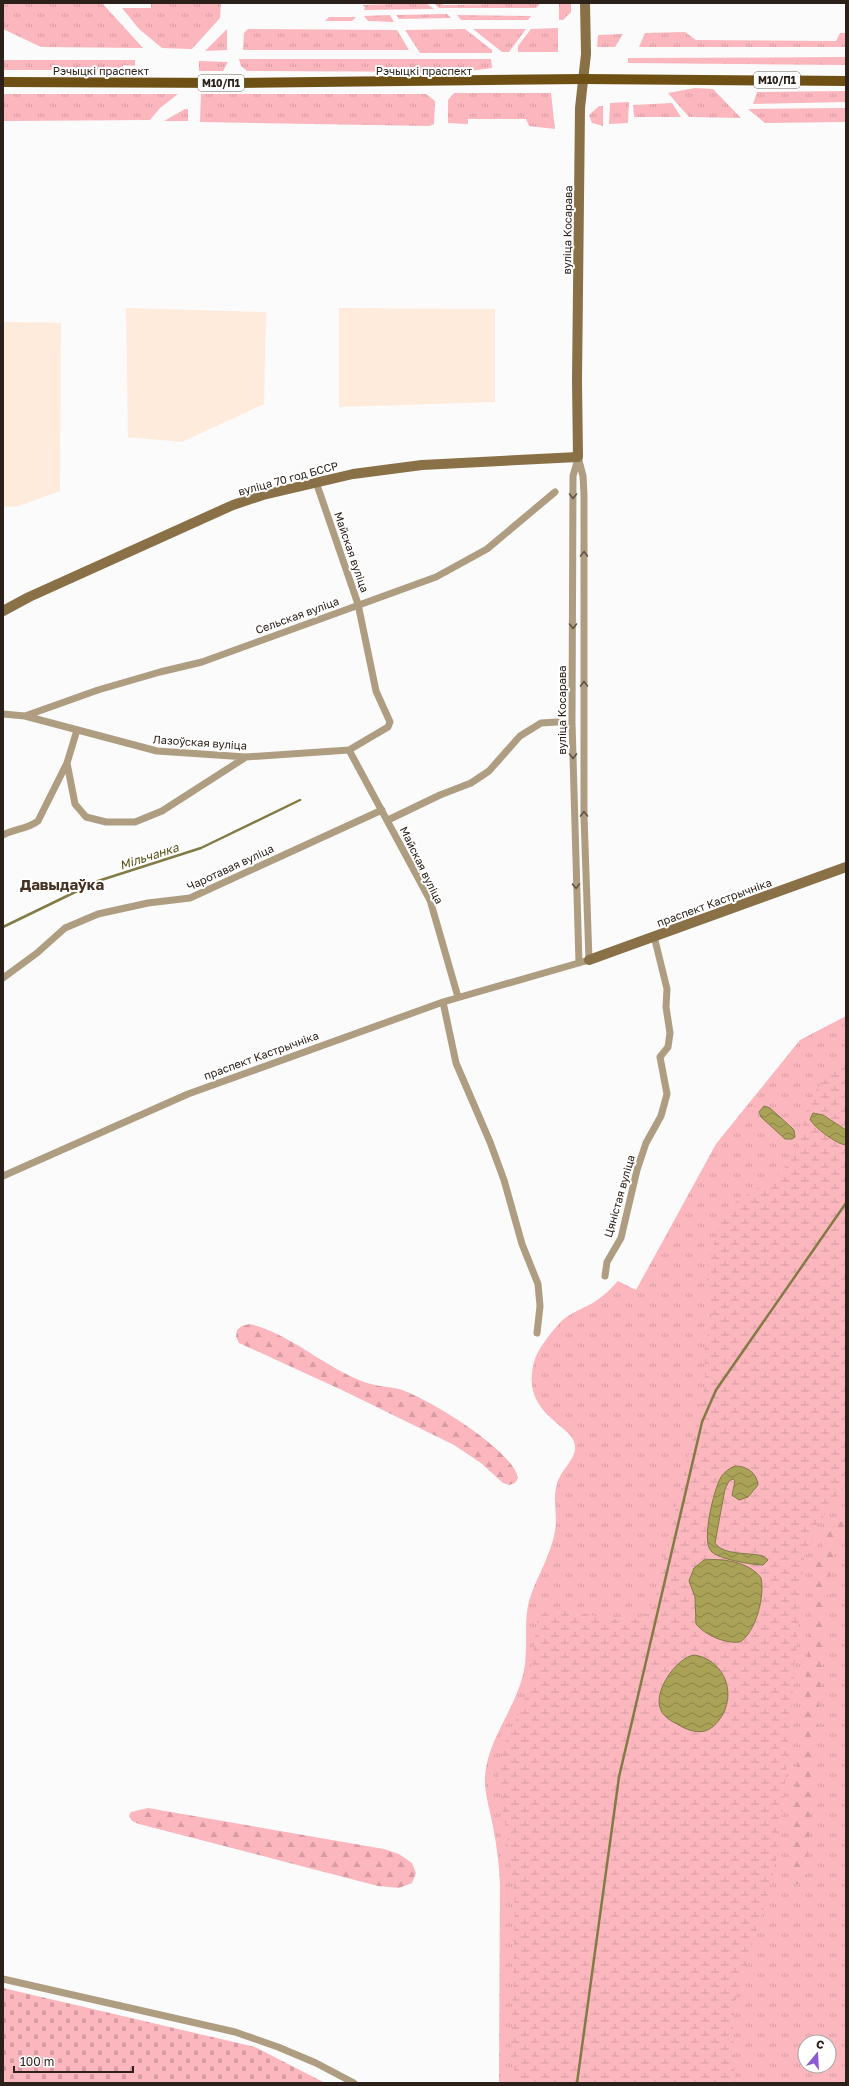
<svg xmlns="http://www.w3.org/2000/svg" width="849" height="2086" viewBox="0 0 849 2086" font-family="'Golos Text',sans-serif">
<defs>
<pattern id="grass-tufts" width="24" height="20" patternUnits="userSpaceOnUse"><rect width="24" height="20" fill="#fbb6be"/><path d="M3 7l-1-3M5 7V3M7 7l1-3M15 17l-1-3M17 17v-4M19 17l1-3" fill="none" stroke="#d79ca3"/></pattern>
<pattern id="forest-firs" width="22" height="20" patternUnits="userSpaceOnUse"><rect width="22" height="20" fill="#fbb6be"/><path d="M5 1l3.5 6h-7zM16 11l3.5 6h-7z" fill="#d79ca3"/></pattern>
<pattern id="wetland-marsh" width="20" height="14" patternUnits="userSpaceOnUse"><rect width="20" height="14" fill="#fbb6be"/><path d="M1 5h8M5 5V1M11 12h8M15 12V8" fill="none" stroke="#d79ca3"/></pattern>
<pattern id="cemetery-stones" width="16" height="16" patternUnits="userSpaceOnUse"><rect width="16" height="16" fill="#fbb6be"/><path d="M2 7V4a2 2 0 0 1 4 0v3zM10 15v-3a2 2 0 0 1 4 0v3z" fill="#d79ca3"/></pattern>
<pattern id="water-waves" width="16" height="10" patternUnits="userSpaceOnUse"><rect width="16" height="10" fill="#a9a257"/><path d="M0 5q4-4 8 0t8 0" fill="none" stroke="#8a8447"/></pattern>
</defs>
<rect width="100%" height="100%" fill="#fbfbfb"/>
<!-- built -->
<path fill="#ffebdc" d="M126,308l140,4 -2,92 -82,38 -54,-5z
M339,308l156,1v93l-156,5z
M3,322l58,1 -1,168 -44,16 -13,-1z"/>
<!-- grass -->
<path fill="url(#grass-tufts)" fill-rule="evenodd" d="M3,3h99l41,45 -102,-1 -38,-18z
M151,3h70l-1,15 -28,31 -30,-1 -23,-19 -17,-21h29z
M426,3l8,6 -70,1 1,-3 -3,-2z
M434,3h7l3,2 97,-2 -5,5h-97z
M559,3h12v9l-8,8h-4z
M447,14l4,4 -52,1 -3,-4z
M390,15l4,7 -26,-1 -4,-5z
M457,15l74,1 -3,4h-67z
M329,17h27l-4,4h-27z
M558,28v24h-40v-6l13,-17z
M227,29v21l-22,1z
M248,29l149,1 12,20h-166l1,-17z
M465,29l27,21v3h-72l-15,-23z
M473,29h53l-17,23h-7z
M685,32l11,8 140,1 4,-8h6v14h-207l6,-14z
M623,34l-8,13h-18l1,-12z
M846,57v8l-218,-2v-5z
M239,59h252l1,9 -31,4 -214,-1 -6,-5z
M3,60h132v6l-11,-1 -5,5h-116z
M199,61l29,1 -5,9h-24z
M695,88l18,1 28,29 -52,-1 -21,-24z
M846,91v11l-93,2 4,-12z
M454,93h97l4,36 -26,-3 -3,-7h-58v5l-20,-1v-23z
M3,94h175l-18,14 -10,12 -147,1z
M201,94h225l9,7 -1,23 -5,2 -229,-4z
M629,102l-1,21 -19,1 1,-21z
M672,103l9,14h-47l-1,-12z
M599,106h4v20l-11,-3 -3,-8z
M846,108v14l-81,1 -17,-14z
M185,109h3v12h-24z
M846,1016v1067h-347l1,-199c-1,-19 -3,-38 -7,-57 -3,-17 -9,-34 -8,-51 3,-37 29,-65 38,-101 6,-24 0,-50 6,-74 7,-24 22,-45 26,-70 3,-16 -3,-32 2,-47 3,-13 18,-24 18,-36 2,-24 -58,-31 -40,-89 4,-12 20,-32 30,-41 11,-8 25,-12 35,-20 7,-5 12,-11 18,-17l18,9 80,-146 84,-104zM805,2042h24v24h-24z"/>
<!-- forest -->
<path fill="url(#forest-firs)" d="M250,1324c35,9 63,33 94,49 10,5 21,10 31,12 9,2 19,2 27,5 27,9 112,61 116,88l-3,5 -6,2 -6,-2 -22,-20 -27,-18 -110,-54 -105,-48 -3,-6 1,-7 5,-4z
M846,1505v27l-11,19 -6,27 -23,298 -5,8h-5l-7,-10 -1,-9 28,-300 8,-25z
M148,1808l236,41 15,5 13,9 4,10 -4,10 -13,5 -21,-2 -239,-62 -7,-3 -3,-5 2,-4z"/>
<!-- wetland -->
<path fill="url(#wetland-marsh)" d="M846,1061v423c-17,23 -34,46 -42,74l-24,283 -11,50 -33,106 -3,20 2,66h-208l-11,-8 -5,-15 4,-155 -5,-49 -11,-71v-25l8,-24 14,-26 9,-26 7,-62 9,-11 14,-3 48,11 25,1 10,-4 7,-8 5,-11 50,-211v-39l6,-30v-15l-5,-27 3,-16 11,-35 7,-12 9,-10 39,-25 10,-10 12,-21 12,-43 5,-10 9,-11 13,-14z"/>
<!-- cemetery -->
<path fill="url(#cemetery-stones)" d="M3,1988l252,59 70,36h-322z"/>
<!-- water -->
<path fill="url(#water-waves)" stroke="#837b45" d="M764,1106l6,2 21,19 3,3 1,7 -3,2h-7l-24,-22 -2,-5z
M813,1113l10,2 23,15v15c-8,0 -33,-18 -36,-26z
M735,1466c12,0 22,7 23,19l-10,12 -9,3 -7,-5 3,-14 -2,-2 -4,2 -4,8 -10,54c9,13 34,9 48,13l5,4 -5,5c-10,0 -46,-6 -52,-14 -10,-10 3,-62 10,-74 4,-5 8,-9 14,-11z
M704,1560c18,-2 46,2 57,18 4,18 -5,54 -21,64 -15,2 -35,-7 -44,-18l-1,-27 -6,-16 5,-13z
M694,1655c28,4 42,34 29,59 -12,21 -26,22 -46,10 -6,-3 -13,-7 -16,-14 -9,-17 15,-52 33,-55z"/>
<g fill="none" stroke-linecap="round" stroke-linejoin="round">
<!-- stream -->
<path stroke="#837b45" stroke-width="2.5" d="M3,927l95,-46 103,-33 99,-48
M577,2083l42,-306 83,-355 14,-32 130,-187"/>
<!-- street -->
<path stroke="#ae9d81" stroke-width="7" d="M578,459l-5,17 -1,246 7,241
M3,714l22,2 132,35 89,6 103,-7 39,-23 2,-5 -14,-31 -18,-87 -42,-122
M25,716l73,-26 62,-18 42,-10 234,-85 51,-28 68,-57
M77,730l-10,33 8,41 11,13 20,5h29l27,-11 84,-54
M349,750l81,150 28,97
M388,820l52,-25 31,-12 18,-12 31,-35 21,-13 16,-1
M3,835c11,-6 25,-6 35,-14l29,-58
M3,978l34,-25 28,-25 33,-14 50,-11 42,-5 192,-88
M443,1002l13,61 34,79 14,38 18,64 16,40 2,22 -3,27
M3,1176l185,-82 255,-92 146,-42 -5,-144v-321l-1,-19 -5,-19
M605,1276l2,-14 14,-24 16,-68 9,-27 15,-27 6,-22 -7,-37 8,-10 2,-14 -4,-26 1,-18 -13,-53
M3,1979l232,53 43,15 38,16 38,20"/>
<!-- secondary -->
<path stroke="#897046" stroke-width="10" d="M3,611l26,-14 204,-92 30,-10 90,-21 69,-9 156,-8 -1,-76 3,-273 6,-54 -1,-51
M589,960l257,-93"/>
<!-- primary -->
<path stroke="#6e5015" stroke-width="10" d="M3,82l233,1 347,-4 263,2"/>
</g>
<!-- one-way arrows -->
<defs><path id="oneway-chevron" d="M-2-3.5L2.5 0L-2 3.5" fill="none" stroke-width="1.6" stroke-linecap="round" stroke-linejoin="round"/></defs>
<g stroke="#5f5343">
<use href="#oneway-chevron" transform="translate(573 496) rotate(90)"/>
<use href="#oneway-chevron" transform="translate(584 554) rotate(-90)"/>
<use href="#oneway-chevron" transform="translate(573 626) rotate(90)"/>
<use href="#oneway-chevron" transform="translate(584 684) rotate(-90)"/>
<use href="#oneway-chevron" transform="translate(573 756) rotate(89)"/>
<use href="#oneway-chevron" transform="translate(584 814) rotate(-91)"/>
<use href="#oneway-chevron" transform="translate(576 886) rotate(88)"/>
</g>
<g text-anchor="middle" dominant-baseline="central" stroke-width="4" stroke-linejoin="round" paint-order="stroke">
<!-- shield labels -->
<g fill="#fff" stroke="#6b645f" stroke-width="1">
<rect x="754" y="72" width="46" height="16" rx="3"/>
<rect x="198" y="75" width="46" height="16" rx="3"/>
</g>
<g font-size="10" font-weight="bold" fill="#2b211a">
<text x="777" y="80">М10/П1</text>
<text x="221" y="83">М10/П1</text>
</g>
<!-- street labels -->
<g font-size="11" fill="#2b211a" stroke="#fff">
<text x="101" y="70">Рэчыцкі праспект</text>
<text x="424" y="70">Рэчыцкі праспект</text>
<text transform="translate(567 230) rotate(-89)">вуліца Косарава</text>
<text transform="translate(288 478) rotate(-15)">вуліца 70 год БССР</text>
<text transform="translate(352 552) rotate(71)">Майская вуліца</text>
<text transform="translate(297 615) rotate(-20)">Сельская вуліца</text>
<text transform="translate(561 710) rotate(-90)">вуліца Косарава</text>
<text transform="translate(200 742) rotate(4)">Лазоўская вуліца</text>
<text transform="translate(422 865) rotate(64)">Майская вуліца</text>
<text transform="translate(230 867) rotate(-25)">Чаротавая вуліца</text>
<text transform="translate(714 902) rotate(-20)">праспект Кастрычніка</text>
<text transform="translate(261 1055) rotate(-20)">праспект Кастрычніка</text>
<text transform="translate(619 1196) rotate(-74)">Цяністая вуліца</text>
</g>
<!-- water labels -->
<g font-size="12" font-style="italic" fill="#534e14" stroke="#fff">
<text transform="translate(149 856) rotate(-18)">Мільчанка</text>
</g>
<!-- district labels -->
<g font-size="15" font-weight="bold" fill="#463222" stroke="#fff">
<text x="62" y="884">Давыдаўка</text>
</g>
</g>
<!-- border -->
<rect width="849" height="2086" fill="none" stroke="#2b211a" stroke-width="8"/>
<!-- north arrow -->
<g transform="translate(817 2054) rotate(18)"><circle r="19" fill="#ffffff" stroke="#aaa6a3"/>
<path d="M0-3L7 15L0 10L-7 15Z" fill="#8d59d1"/>
<text y="-6" font-size="11" font-weight="bold" text-anchor="middle" fill="#2b211a">С</text>
</g>
<!-- scale -->
<path d="M14 2066v6h119v-6" fill="none" stroke="#2b211a" stroke-width="2"/>
<text x="20" y="2066" font-size="12" fill="#2b211a" stroke="#ffffff" stroke-width="3" paint-order="stroke">100 m</text>
</svg>
